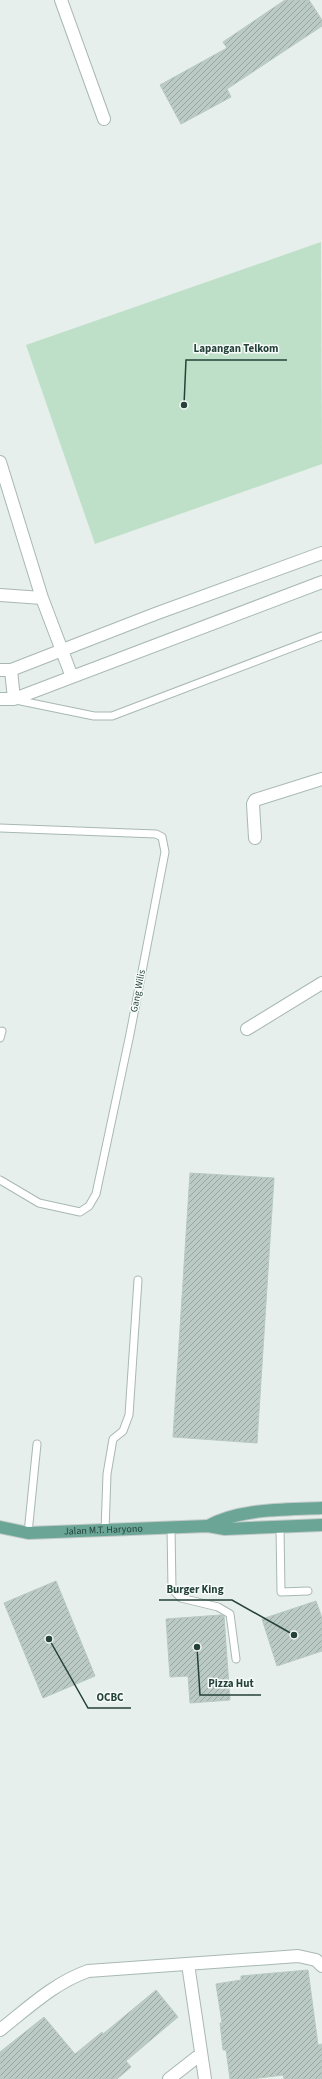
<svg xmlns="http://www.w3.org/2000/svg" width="322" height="2079" viewBox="0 0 322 2079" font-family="'Source Sans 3',sans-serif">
<defs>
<pattern id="building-hatch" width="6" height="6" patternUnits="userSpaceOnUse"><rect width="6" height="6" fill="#bbcac4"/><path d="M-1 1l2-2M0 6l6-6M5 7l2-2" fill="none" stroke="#98a6a0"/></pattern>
</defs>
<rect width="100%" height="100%" fill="#e6efeb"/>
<!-- park -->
<path fill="#bfe0c8" d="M321,242l1,222 -227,80 -69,-199z"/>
<!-- building -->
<path fill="url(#building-hatch)" stroke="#b8c9c2" d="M285,0h24l13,20v6l-95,63 4,8 -50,27 -21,-39 67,-37 -4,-6z
M190,1173l84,5 -17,265 -84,-6z
M56,1581l39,95 -52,22 -39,-95z
M316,1601l6,17v33l-45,15 -15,-47z
M221,1615l3,1 6,84 -40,3 -2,-27 -18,1 -4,-58z
M308,1970l10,75 4,-1v35h-38l-1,-4 -32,4h-21l-4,-29h-3l-3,-27h2l-6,-39 25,-4v-4z
M156,1990l22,27 -52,44 5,6 -14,12h-117v-27l44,-35 31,37 27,-22 1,2z"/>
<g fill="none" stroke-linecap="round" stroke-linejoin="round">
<!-- lane casing -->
<g stroke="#a8b8b2" stroke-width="9">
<path id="lane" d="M16,700l78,16h18l210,-80
M0,828l156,6 6,3 3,15 -35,182 -34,160 -7,12 -9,6 -41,-9 -39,-23
M0,1038l2,-7
M171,1527l1,62 9,9 37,9 12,7 6,45
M280,1527l1,65 27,-1
M105,1531l2,-57 6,-35 10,-8 6,-16 9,-135
M28,1533l9,-89"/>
</g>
<!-- street casing -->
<g stroke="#a8b8b2" stroke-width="14">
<path id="street" d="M61,0l43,119
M0,462l42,136 30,79
M0,595l42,3
M0,670h11l144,-56 167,-61
M11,670l3,29
M0,699h14l308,-117
M255,838l-2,-34 2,-4 67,-21
M247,1029l75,-46
M188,1964l17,115
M0,2030c28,-22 54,-47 88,-59l210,-15 18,4 6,6
M169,2079l32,-25"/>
</g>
<!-- primary casing -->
<g stroke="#c2cac8" stroke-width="14">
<g id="primary">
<path d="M208,1526c33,-18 77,-16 114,-18"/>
<path id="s1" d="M0,1527l28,6 180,-7 17,3 97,-4"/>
</g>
</g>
<!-- lane -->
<use href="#lane" stroke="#fff" stroke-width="7"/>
<!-- street -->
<use href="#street" stroke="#fff" stroke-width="12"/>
<!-- primary -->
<use href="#primary" stroke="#6aa596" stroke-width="12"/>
</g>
<g text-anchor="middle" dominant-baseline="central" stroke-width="3" stroke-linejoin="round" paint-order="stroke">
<!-- street labels -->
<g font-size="10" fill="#24423a" stroke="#f7fbf9">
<text transform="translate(138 991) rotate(-79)">Gang Wilis</text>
<text stroke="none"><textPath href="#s1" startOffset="104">Jalan M.T. Haryono</textPath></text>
</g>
</g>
<!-- callouts -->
<path fill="none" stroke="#24423a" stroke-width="1.5" d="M184 405L186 360H287M294 1635L232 1600H159M197 1647L200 1695H261M49 1639L88 1708H131"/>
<g fill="#24423a" stroke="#f7fbf9" stroke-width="1.5">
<circle cx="184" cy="405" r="4"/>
<circle cx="294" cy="1635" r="4"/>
<circle cx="197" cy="1647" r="4"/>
<circle cx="49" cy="1639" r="4"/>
</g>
<g font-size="11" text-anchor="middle" font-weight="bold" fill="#24423a" stroke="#f7fbf9" stroke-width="3" stroke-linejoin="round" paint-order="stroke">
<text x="236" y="352">Lapangan Telkom</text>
<text x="195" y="1593">Burger King</text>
<text x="231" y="1687">Pizza Hut</text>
<text x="110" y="1701">OCBC</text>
</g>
</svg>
